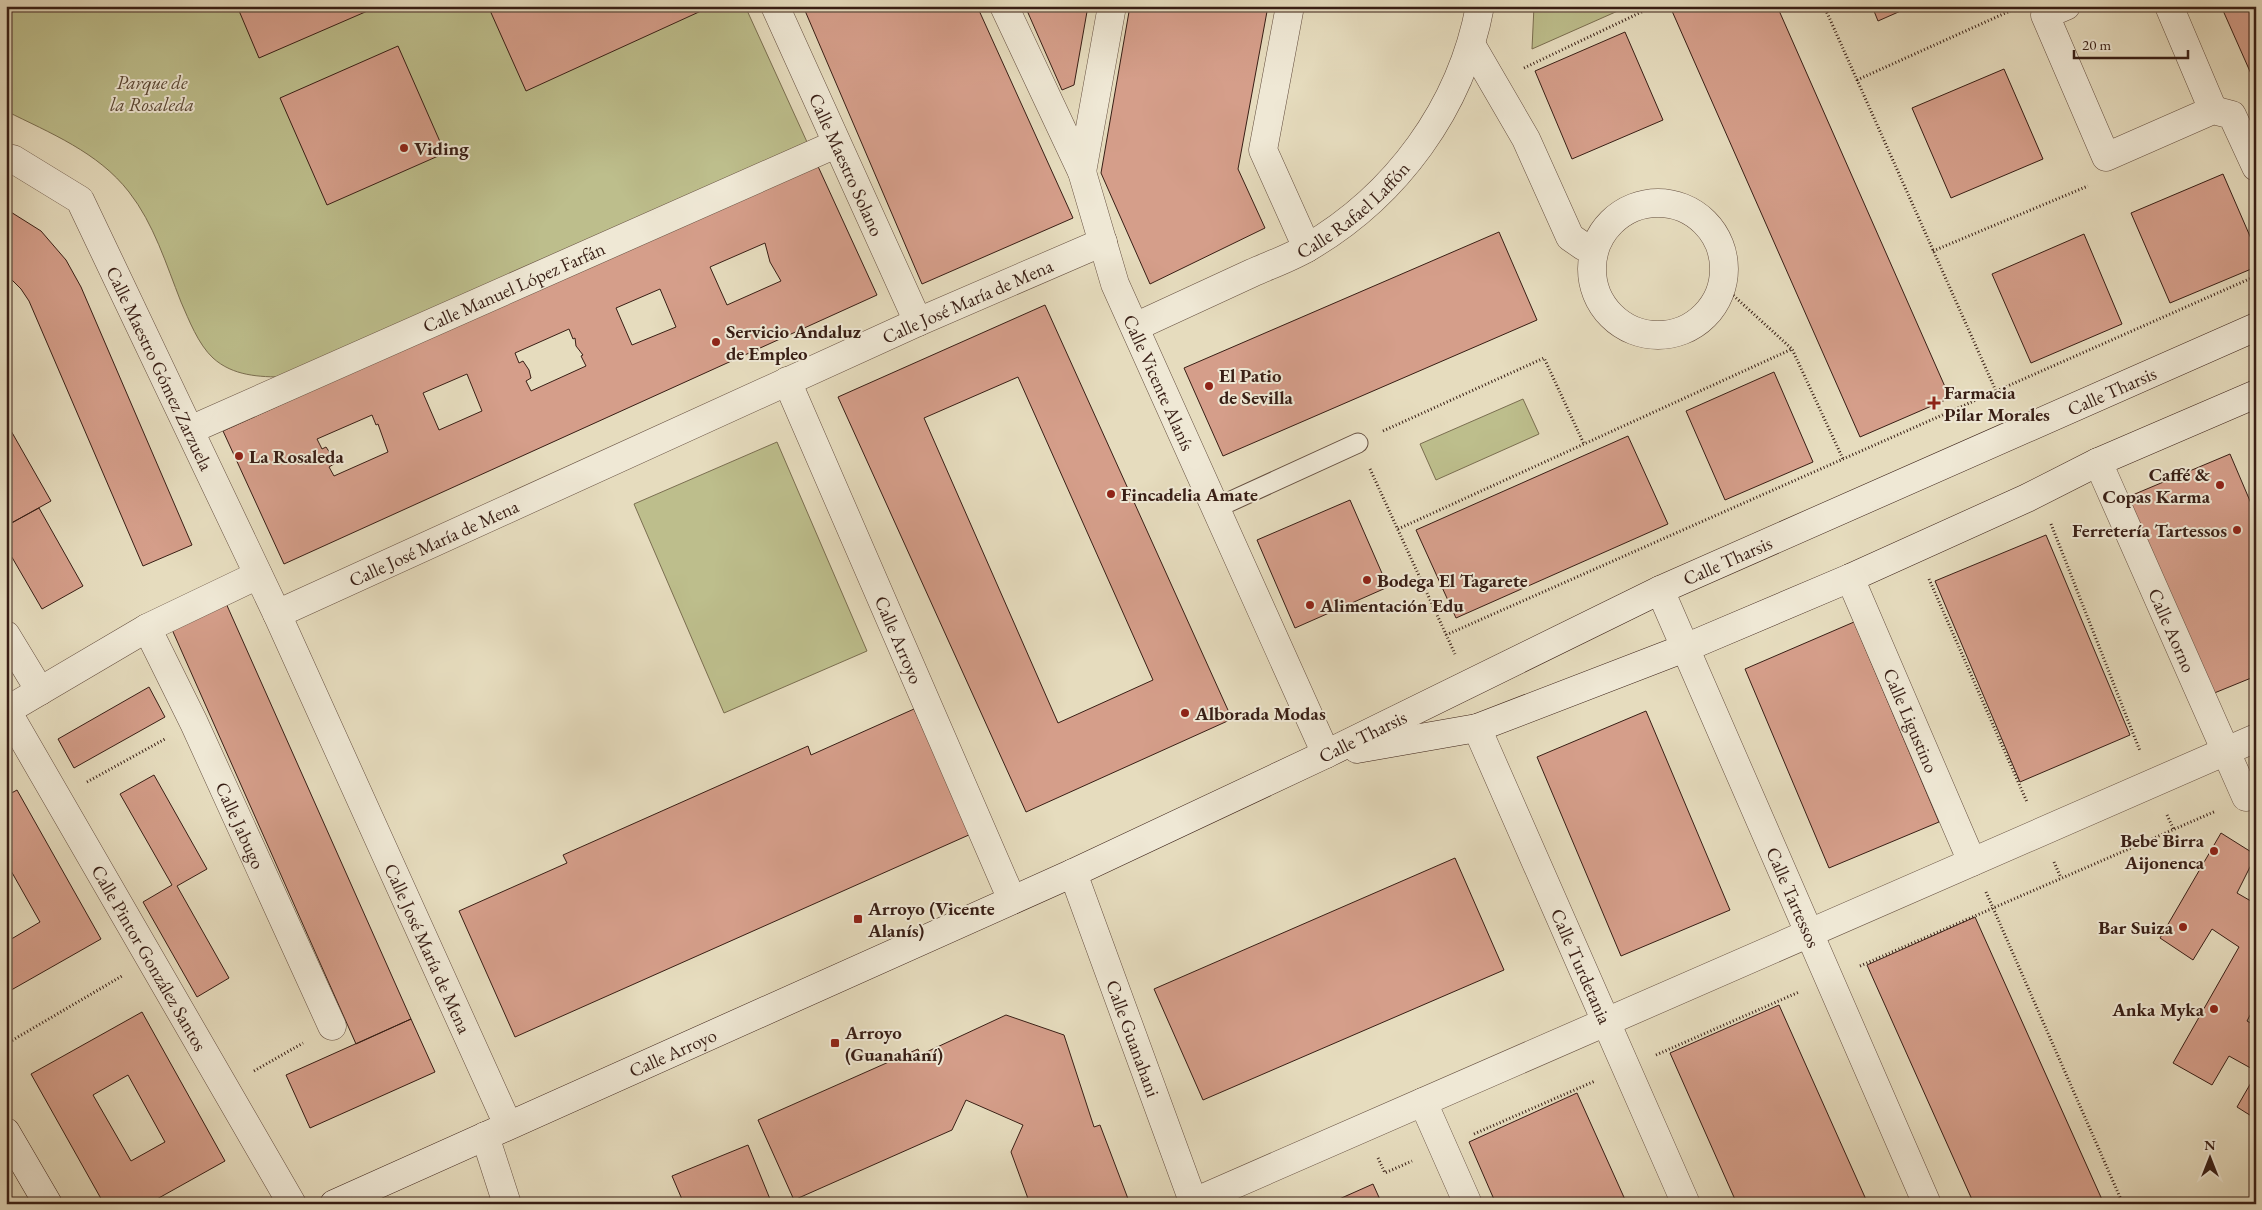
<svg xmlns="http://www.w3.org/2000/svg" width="2262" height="1210" viewBox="0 0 2262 1210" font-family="'EB Garamond',serif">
<rect width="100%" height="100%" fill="#e6dcbe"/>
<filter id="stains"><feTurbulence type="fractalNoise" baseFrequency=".004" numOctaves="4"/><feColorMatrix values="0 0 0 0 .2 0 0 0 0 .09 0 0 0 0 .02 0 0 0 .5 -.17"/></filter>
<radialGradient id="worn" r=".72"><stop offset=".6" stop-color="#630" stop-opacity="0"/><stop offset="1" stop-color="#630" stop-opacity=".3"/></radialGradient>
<!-- green -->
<path fill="#bdbe8c" stroke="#7a6e50" d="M6,6h739l62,136 -522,235c-26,0 -52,-1 -72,-19 -15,-14 -24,-38 -32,-56 -15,-38 -27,-78 -52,-110 -31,-40 -79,-59 -123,-81z
M1534,6h95l-97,43z
M1523,399l16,35 -103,46 -16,-36z
M777,442l90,209 -143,62 -90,-209z"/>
<!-- building -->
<path fill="#d59e8a" stroke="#381e15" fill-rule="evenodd" d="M237,6h142l-120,52z
M488,6h224l-186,85z
M803,6h174l96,212 -151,66z
M1025,6h63l-14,79 -12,5z
M1130,6h138l-30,163 27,59 -115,56 -49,-111z
M1682,6h95l173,392 -90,39 -188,-426z
M1872,6h40l-34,15z
M2221,6h35v79z
M1625,32l38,88 -91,39 -37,-88z
M398,46l47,107 -118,52 -47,-107z
M2004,69l39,90 -92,39 -39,-90z
M816,162l61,133 -593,269 -61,-133zM765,243l5,19 11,19 -54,24 -17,-38zM660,289l16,38 -44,18 -16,-37zM569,329l4,10 2,-1 1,8 7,9 -2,1 5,10 -55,25 -5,-10 5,-3 -2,-8 -6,-9 -4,2 -4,-10zM467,374l15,37 -43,19 -16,-37zM372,415l4,10 2,-1 10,28 -54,24 -5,-9 5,-3 -2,-8 -6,-9 -4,2 -5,-10z
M2223,174l33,76v17l-86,36 -39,-90z
M6,209l35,22 25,29 15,27 111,258 -49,21 -114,-265 -8,-12 -15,-15z
M1499,232l38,88 -314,136 -39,-88z
M2084,234l38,90 -91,39 -39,-89z
M1045,305l187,414 -206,93 -188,-415zM1018,377l135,303 -95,43 -134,-305z
M1774,372l39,90 -88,38 -39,-89z
M6,422l45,79 -45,25z
M1628,436l40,88 -212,94 -40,-88z
M2230,454l26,61v161l-49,20 -84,-197z
M1350,500l38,87 -93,41 -38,-88z
M39,508l44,78 -41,23 -36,-62v-21z
M2046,535l84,200 -110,47 -85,-201z
M225,601l186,418 -55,25 -186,-419z
M1854,622l85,200 -110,46 -84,-199z
M149,687l16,30 -91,51 -16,-29z
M914,709l57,125 -456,203 -56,-126 108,-48 -4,-8 245,-109 3,9z
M1646,711l84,199 -109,46 -84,-199z
M154,775l53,94 -30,17 52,92 -32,19 -54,-95 29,-17 -52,-91z
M17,790l84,149 -95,54v-54l2,2 32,-19 -34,-60v-66z
M2221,833l35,22 -19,38 19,11v100l-9,17 9,5v45l-27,-15 -17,29 -39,-22 66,-116 -27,-18 -19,31 -33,-22z
M1455,858l49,112 -301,130 -49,-111z
M1975,917l129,287h-130l-107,-239z
M1779,1005l89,199h-131l-67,-151z
M142,1012l83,149 -77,43h-44l-73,-130zM128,1075l37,67 -34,19 -38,-66z
M1006,1015l58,20 30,92 6,-2 30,79h-100l-19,-52 12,-27 -57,-25 -14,30 -158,70 -36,-80 160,-71 2,6z
M411,1019l24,53 -125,56 -24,-53z
M2256,1074v45l-19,-12z
M1577,1093l50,111h-131l-27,-62z
M748,1145l24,59h-88l-12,-28z
M1373,1184l9,20h-54z"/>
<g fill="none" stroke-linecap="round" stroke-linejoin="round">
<!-- service casing -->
<g stroke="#644e3f" stroke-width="21">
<path id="service" d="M1216,508l142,-65"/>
</g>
<!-- pedestrian casing -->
<g stroke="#644e3f" stroke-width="29">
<g id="pedestrian">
<path id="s1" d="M787,381l225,519"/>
<path id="s2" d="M190,430l646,-286"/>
<path id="s3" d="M2098,462l148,335"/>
<path id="s4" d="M1850,578l122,284"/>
<path d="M147,628l111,-53"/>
<path d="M6,635l34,56"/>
<path id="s5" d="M7,711l285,493"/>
<path id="s6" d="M1477,728l209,476"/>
<path d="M1194,1202l1062,-464"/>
</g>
</g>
<!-- minor casing -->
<g stroke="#644e3f" stroke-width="29">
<g id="minor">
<path id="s7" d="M775,6l143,316"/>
<path id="s8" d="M1004,6l78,166 33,112 211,470"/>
<path d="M1290,6l-27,144 44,98"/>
<path d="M2066,6l-21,9 61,142 107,-47 19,5 24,52"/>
<path d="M2169,6l44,104"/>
<path d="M1472,46l54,93 44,98 13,9 11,3"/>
<path id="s9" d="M6,158l7,1 67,41 197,414 231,511"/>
<path d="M1082,172l30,-166"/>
<circle cx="1658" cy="269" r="66"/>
<path id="s10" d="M1135,327c39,-18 78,-36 117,-54 18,-8 38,-15 55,-25 89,-52 154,-140 173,-242"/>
<path id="s11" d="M1660,590l267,614"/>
<path id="s12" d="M277,614l641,-292 185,-80"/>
<path id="s13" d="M6,711l141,-83 47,95 138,303"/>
<path id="s14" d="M1073,873l121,331"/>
<path d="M1423,1102l45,102"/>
<path d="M485,1136l22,68"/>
</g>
</g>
<!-- secondary casing -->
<g stroke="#381e15" stroke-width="29">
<g id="secondary">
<path d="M1357,749l120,-21 208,-80 165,-70 177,-80 71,-36 158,-68"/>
<path d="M6,1132l42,72"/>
<path id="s15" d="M334,1204l739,-331 253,-119 334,-164 596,-263"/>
</g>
</g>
<!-- path -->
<path stroke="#381e15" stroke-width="3" stroke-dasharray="1 2.5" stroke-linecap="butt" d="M1824,6l172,385
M1524,68l130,-62
M1857,80l155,-70
M1933,251l155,-65
M1723,286l69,63
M1383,431l161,-73 40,86
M1370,469l85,185
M2051,524l89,227
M1398,529l394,-180 51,110
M1929,579l98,223
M1446,635l810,-359
M87,782l78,-43
M2167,815l7,15
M2054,862l7,16
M1986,892l137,312
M1860,966l356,-155
M6,1044l116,-68
M1656,1055l143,-63
M254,1071l49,-28
M1474,1134l121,-53
M1378,1158l7,15 27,-12"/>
<!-- service -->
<use href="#service" stroke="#efe8d5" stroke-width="19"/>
<!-- pedestrian -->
<use href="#pedestrian" stroke="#efe8d5" stroke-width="28"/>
<!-- minor -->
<use href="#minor" stroke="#efe8d5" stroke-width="28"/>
<!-- secondary -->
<use href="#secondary" stroke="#efe8d5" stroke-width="28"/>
</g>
<!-- markers -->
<g fill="#8f2418" stroke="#efe8d5" stroke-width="2">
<circle cx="404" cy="148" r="5"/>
<circle cx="716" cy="342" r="5"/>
<circle cx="1209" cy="386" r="5"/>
<path d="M1931.5 395.5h5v5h5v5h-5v5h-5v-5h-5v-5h5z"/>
<circle cx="239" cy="456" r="5"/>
<circle cx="2220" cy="485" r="5"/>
<circle cx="1111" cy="494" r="5"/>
<circle cx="2237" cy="530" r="5"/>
<circle cx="1367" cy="580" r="5"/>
<circle cx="1310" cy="605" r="5"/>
<circle cx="1185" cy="713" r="5"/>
<circle cx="2214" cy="851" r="5"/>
<rect x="853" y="914" width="10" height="10" rx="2.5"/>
<circle cx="2183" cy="927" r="5"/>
<circle cx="2214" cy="1009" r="5"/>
<rect x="830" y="1038" width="10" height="10" rx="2.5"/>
</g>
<g text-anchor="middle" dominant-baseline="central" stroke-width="4" stroke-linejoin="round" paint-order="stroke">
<!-- park labels -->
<g font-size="19" font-style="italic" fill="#594633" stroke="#efe8d5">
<text x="152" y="82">Parque de<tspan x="152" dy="22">la Rosaleda</tspan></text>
</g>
<!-- poi labels -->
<g font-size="19" font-weight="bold" fill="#381e15" stroke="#efe8d5" text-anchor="start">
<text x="414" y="148">Viding</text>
<text x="726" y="331">Servicio Andaluz<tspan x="726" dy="22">de Empleo</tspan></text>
<text x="1219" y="375">El Patio<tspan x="1219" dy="22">de Sevilla</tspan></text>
<text x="1944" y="392">Farmacia<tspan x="1944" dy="22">Pilar Morales</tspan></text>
<text x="249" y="456">La Rosaleda</text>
<text x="2210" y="474" text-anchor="end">Caffé &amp;<tspan x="2210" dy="22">Copas Karma</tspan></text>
<text x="1121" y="494">Fincadelia Amate</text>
<text x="2227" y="530" text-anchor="end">Ferretería Tartessos</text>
<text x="1377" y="580">Bodega El Tagarete</text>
<text x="1320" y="605">Alimentación Edu</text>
<text x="1195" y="713">Alborada Modas</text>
<text x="2204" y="840" text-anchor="end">Bebe Birra<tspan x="2204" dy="22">Aijonenca</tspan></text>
<text x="868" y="908">Arroyo (Vicente<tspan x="868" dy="22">Alanís)</tspan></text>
<text x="2173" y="927" text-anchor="end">Bar Suiza</text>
<text x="2204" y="1009" text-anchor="end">Anka Myka</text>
<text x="845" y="1032">Arroyo<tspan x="845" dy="22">(Guanahaní)</tspan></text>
</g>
<!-- street labels -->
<g font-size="19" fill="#381e15" stroke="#efe8d5">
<text stroke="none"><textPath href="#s7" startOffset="174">Calle Maestro Solano</textPath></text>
<text stroke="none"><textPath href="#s10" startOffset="249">Calle Rafael Laffón</textPath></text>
<text stroke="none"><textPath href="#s2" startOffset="354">Calle Manuel López Farfán</textPath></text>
<text stroke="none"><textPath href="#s12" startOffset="758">Calle José María de Mena</textPath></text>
<text stroke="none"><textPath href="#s9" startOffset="272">Calle Maestro Gómez Zarzuela</textPath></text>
<text stroke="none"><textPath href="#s8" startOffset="408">Calle Vicente Alanís</textPath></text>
<text stroke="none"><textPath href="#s15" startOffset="1955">Calle Tharsis</textPath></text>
<text stroke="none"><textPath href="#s12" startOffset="172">Calle José María de Mena</textPath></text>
<text stroke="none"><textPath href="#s15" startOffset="1535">Calle Tharsis</textPath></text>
<text stroke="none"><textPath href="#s3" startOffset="184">Calle Aorno</textPath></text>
<text stroke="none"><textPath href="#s1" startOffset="282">Calle Arroyo</textPath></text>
<text stroke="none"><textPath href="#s4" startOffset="155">Calle Ligustino</textPath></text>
<text stroke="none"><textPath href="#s15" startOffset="1130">Calle Tharsis</textPath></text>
<text stroke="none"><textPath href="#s13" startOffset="382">Calle Jabugo</textPath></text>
<text stroke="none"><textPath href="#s11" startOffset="335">Calle Tartessos</textPath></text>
<text stroke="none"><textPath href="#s9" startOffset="911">Calle José María de Mena</textPath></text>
<text stroke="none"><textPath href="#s5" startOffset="285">Calle Pintor González Santos</textPath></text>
<text stroke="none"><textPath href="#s6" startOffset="260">Calle Turdetania</textPath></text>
<text stroke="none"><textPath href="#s14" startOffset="176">Calle Guanahani</textPath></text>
<text stroke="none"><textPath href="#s15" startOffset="371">Calle Arroyo</textPath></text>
</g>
</g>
<!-- margin -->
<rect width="2262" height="1210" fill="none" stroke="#e6dcbe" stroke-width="25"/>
<rect x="8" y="8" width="2247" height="1195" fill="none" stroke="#381e15" stroke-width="2.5"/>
<rect x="12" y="12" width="2237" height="1185" fill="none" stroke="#381e15"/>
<!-- north arrow -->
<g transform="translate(2210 1158)" stroke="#efe8d5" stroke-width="4" paint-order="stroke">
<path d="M0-4L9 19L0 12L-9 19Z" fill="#381e15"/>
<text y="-8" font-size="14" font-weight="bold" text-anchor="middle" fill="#381e15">N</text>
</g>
<!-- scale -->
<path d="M2074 50v8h114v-8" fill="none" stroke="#381e15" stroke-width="2.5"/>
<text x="2082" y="50" font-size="15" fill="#381e15" stroke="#efe8d5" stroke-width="4" paint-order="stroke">20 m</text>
<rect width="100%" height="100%" filter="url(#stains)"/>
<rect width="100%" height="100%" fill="url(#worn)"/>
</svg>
